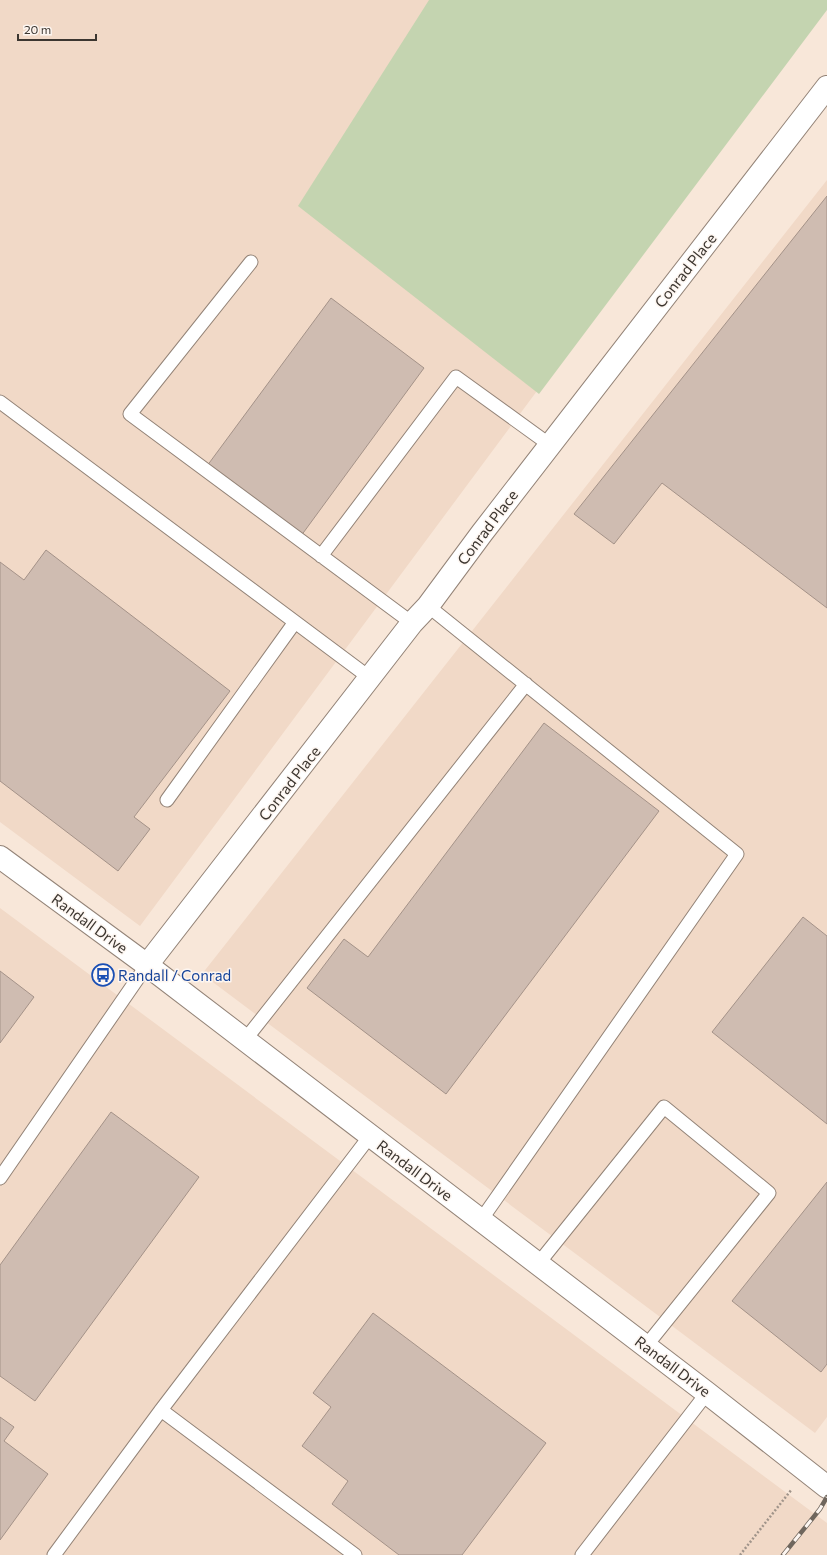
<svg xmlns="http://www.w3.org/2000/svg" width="827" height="1555" viewBox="0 0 827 1555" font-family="Commissioner,sans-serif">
<rect width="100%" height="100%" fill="#f8e7d9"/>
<!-- built -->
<path fill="#f1d9c7" d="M0,0h827l-687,926 -140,-104z
M827,180v1237l-12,16 -613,-459z
M0,908l827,615v32h-827z"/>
<!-- green -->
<path fill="#c4d4b0" d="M429,0h398v10l-288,384 -241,-188z"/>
<!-- building -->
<path fill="#cfbcb1" stroke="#a49288" d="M827,196v412l-165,-125 -48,61 -40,-30z
M331,298l93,70 -126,172 -94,-70z
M46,550l184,141 -96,126 16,12 -32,42 -118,-90v-219l24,18z
M544,723l115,88 -213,283 -139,-106 37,-49 24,18z
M803,917l24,19v188l-115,-92z
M0,971l34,26 -34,46z
M111,1112l88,65 -164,224 -35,-25v-111z
M827,1182v182l-6,8 -89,-71z
M373,1313l173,130 -84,112h-63l-67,-51 16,-23 -46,-35 29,-39 -18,-14z
M0,1417l14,10 -10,14 44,33 -48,66z"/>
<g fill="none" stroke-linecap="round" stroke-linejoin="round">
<!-- service casing -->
<g stroke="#938377" stroke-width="15">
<path id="service" d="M251,262l-121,152 282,209
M0,402l370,276
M321,556l135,-179 94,68
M428,606l309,248 -256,366
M167,800l128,-178
M245,1040l281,-356
M0,1178l147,-213
M538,1264l126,-157 105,86 -123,153
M161,1410l194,145
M54,1555l107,-145 209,-274
M582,1555l125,-162"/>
</g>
<!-- minor casing -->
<g stroke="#938377" stroke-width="24">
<path id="minor" d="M147,965l265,-342 16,-17 54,-73 345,-446"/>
</g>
<!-- tertiary casing -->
<g stroke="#938377" stroke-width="24">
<path id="tertiary" d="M0,857l147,108 560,428 120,94"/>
</g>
<!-- path -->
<path stroke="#a0948a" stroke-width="2.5" stroke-dasharray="2 2" stroke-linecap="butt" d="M740,1555l52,-66"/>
<!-- service -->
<use href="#service" stroke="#fff" stroke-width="13"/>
<!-- minor -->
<use href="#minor" stroke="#fff" stroke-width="22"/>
<!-- tertiary -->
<use href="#tertiary" stroke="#fff" stroke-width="22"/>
<!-- rail casing -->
<g stroke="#6f665d" stroke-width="4.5">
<path id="rail" d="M783,1555l37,-46 7,-12"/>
</g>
<!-- rail -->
<use href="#rail" stroke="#fdf6f1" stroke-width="3" stroke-dasharray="9" stroke-linecap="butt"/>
</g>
<!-- icons -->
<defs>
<g id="bus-ring" transform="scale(1.15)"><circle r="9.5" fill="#fdf6f1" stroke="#1a4fb4" stroke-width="1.5"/><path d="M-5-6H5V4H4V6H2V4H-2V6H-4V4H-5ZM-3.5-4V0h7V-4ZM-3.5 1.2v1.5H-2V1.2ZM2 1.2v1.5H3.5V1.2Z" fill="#1a4fb4"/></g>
</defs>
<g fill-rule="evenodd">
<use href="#bus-ring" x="103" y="975"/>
</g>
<g text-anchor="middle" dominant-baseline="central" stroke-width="3" stroke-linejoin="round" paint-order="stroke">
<!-- street labels -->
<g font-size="15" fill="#3c3630" stroke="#fdf6f1">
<text transform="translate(685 270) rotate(-52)">Conrad Place</text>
<text transform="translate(487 527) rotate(-53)">Conrad Place</text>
<text transform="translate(289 783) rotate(-52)">Conrad Place</text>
<text transform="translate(90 923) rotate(36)">Randall Drive</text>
<text transform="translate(415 1170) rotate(37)">Randall Drive</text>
<text transform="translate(673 1366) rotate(37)">Randall Drive</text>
</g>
<!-- transit labels -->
<g font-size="15" fill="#164399" stroke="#fdf6f1" text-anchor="start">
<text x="118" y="975">Randall / Conrad</text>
</g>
</g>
<!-- scale -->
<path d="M18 34v6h78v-6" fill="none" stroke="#3c3630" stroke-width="2"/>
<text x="24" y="34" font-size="12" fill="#3c3630" stroke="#fdf6f1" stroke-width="3" paint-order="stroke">20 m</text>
</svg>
